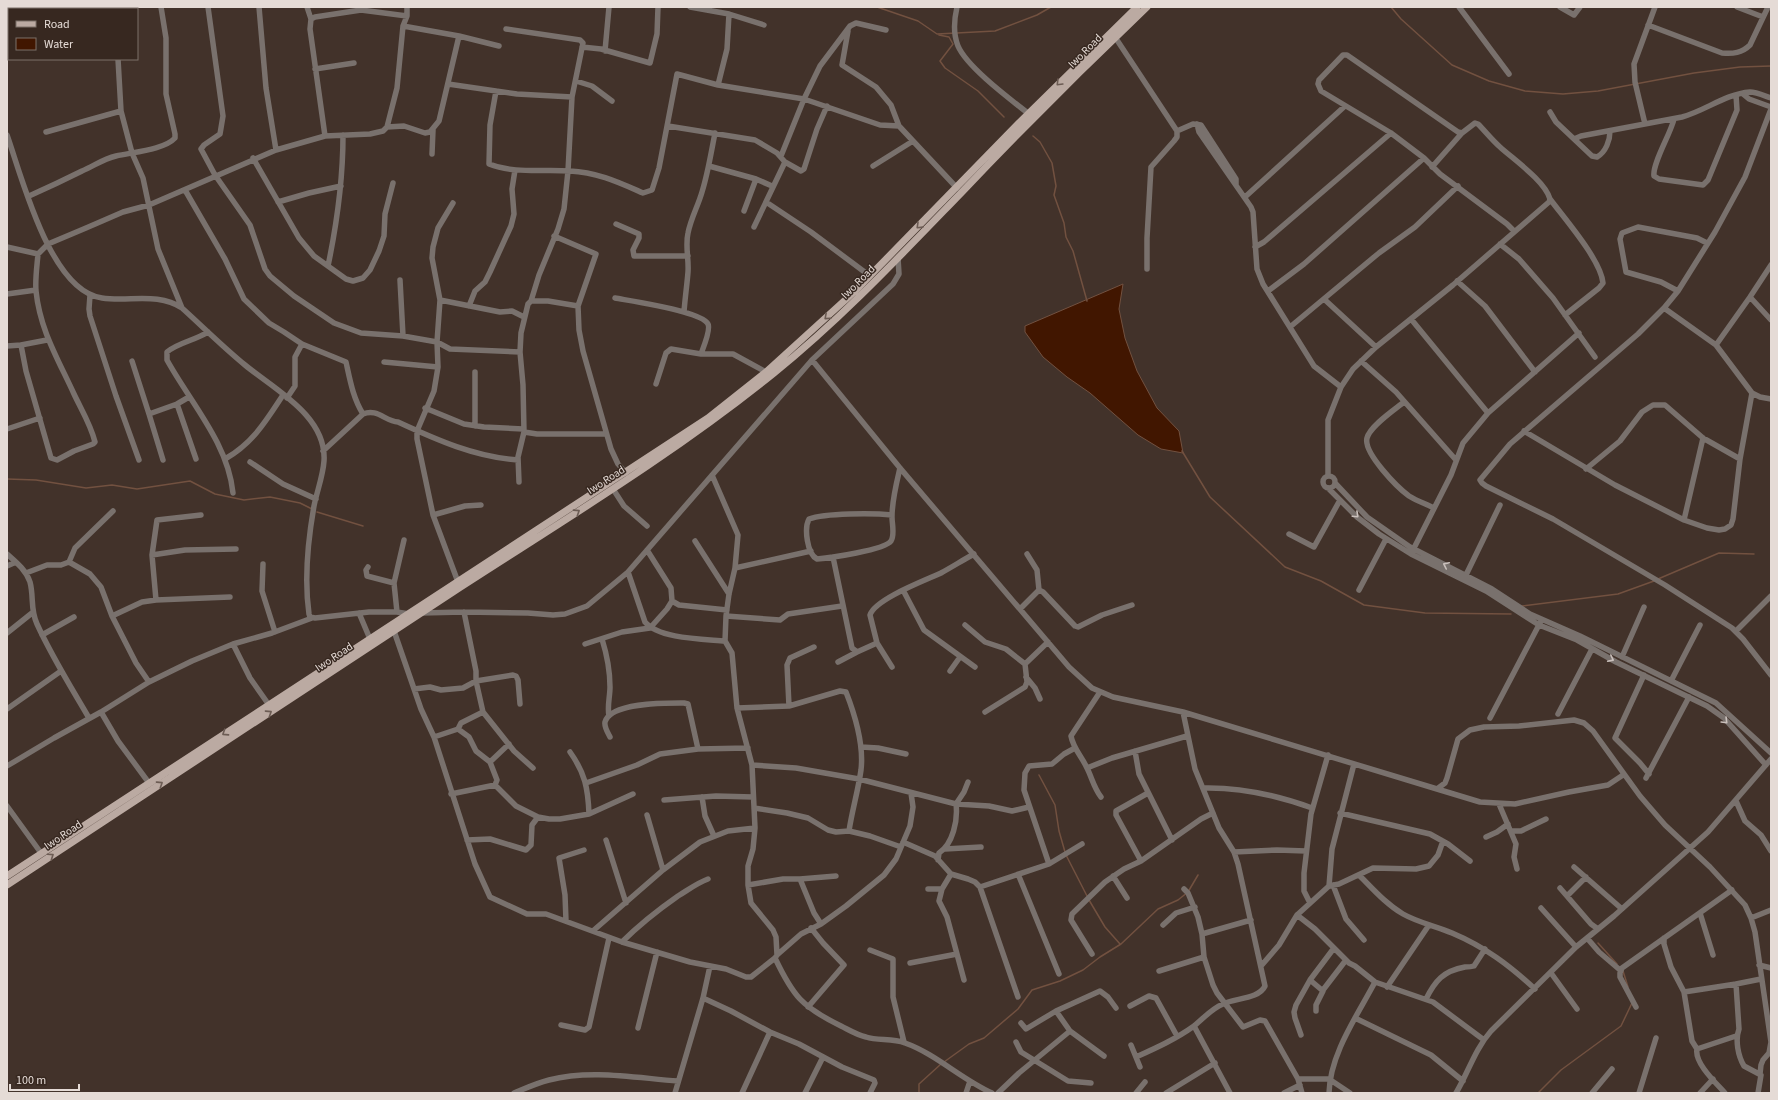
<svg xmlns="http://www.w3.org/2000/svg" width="1778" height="1100" viewBox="0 0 1778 1100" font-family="'Source Sans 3',sans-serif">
<rect width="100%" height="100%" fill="#42322a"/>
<!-- water -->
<path fill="#411600" stroke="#725140" d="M1123,284l-4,25 6,29 12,33 20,37 22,23 4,22 -22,-4 -23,-14 -48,-42 -23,-16 -24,-20 -18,-25v-6z"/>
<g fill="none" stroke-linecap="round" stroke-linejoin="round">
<!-- stream -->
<path stroke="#725140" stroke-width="1.5" d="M877,7l41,14 19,13 58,-3 42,-16 14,-8
M1391,7l10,12 51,46 37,16 36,10 38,3 35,-3 96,-18 46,-6 31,-1
M939,35l10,2 4,7 -13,17 5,7 33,23 26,26
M1033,136l7,6 12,21 4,23 -2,9 10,28 2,14 7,14 14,50
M1182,451l28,46 75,70 36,14 43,24 61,8 86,1
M7,479l29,1 50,8 26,-3 25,4 53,-8 25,13 29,6 26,-3 30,6 12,6
M317,512l46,14
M1658,579l61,-26 35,1
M1522,606l96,-12 36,-13
M1039,775l16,30 4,26 6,21
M1066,855l21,41
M1089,900l16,27 15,17
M1598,943l19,21
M1623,971l5,16
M944,1062l25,-18 15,-6 34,-29 14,-19 28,-9 23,-11 17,-13 21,-13 37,-35 20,-9 10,-8 10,-17
M919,1093v-9l22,-20
M1538,1093l23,-23 60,-44 11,-23"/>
<!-- minor -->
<path stroke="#79716d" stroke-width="5.5" d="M119,7v2
M208,7l15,109 -3,18 -16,11 -3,4 14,26 35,50 15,44 5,7 24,20 40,27 27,10 42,3 34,6 13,7 70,3
M259,7l7,81 10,62
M307,7l4,12
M690,7l39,7
M957,7c-3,13 -4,27 1,39 9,21 52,53 71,68
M1459,7l50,67
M1560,7l14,8 6,-8
M1737,7l26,10
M1648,25l74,28c11,1 20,0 28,-8l18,-38
M403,26l56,10 40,10
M506,29l74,11 3,3 -11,54 -4,74 -4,38 -6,20 -19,46 -8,26 -3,3 -7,29 -1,19 3,33 1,47 -6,25 1,25
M848,31l-6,34 34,22 15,18 8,21 58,62
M1115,37l62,94v6l-3,4 -23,26 -4,71v31
M582,47l19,2 49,14 7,-29 1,-27
M605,51l4,-44
M118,59l3,52 11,42 11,25 15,71 24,59
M315,69l39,-6
M576,81l16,5 20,15
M448,84l69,10 55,3
M718,85l9,-36 2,-35 35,11
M496,91l-6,34 -1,39c25,10 55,5 81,7 27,1 50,12 73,22l9,-3 7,-22 18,-94 41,11 86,14 76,26 19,1
M1743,94l6,5 22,8
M1771,109l-26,68 -30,55 -37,59 -14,17 -26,26 -128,110 -30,36 2,3 4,3 67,33 112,66 67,43 11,11 28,36
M1550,112l6,10 36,34 5,1c9,-5 13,-17 13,-26
M1674,119c-3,14 -22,45 -20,57l5,3 44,6 5,-5 29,-70 -1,-15
M1197,124l2,8 52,75 2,5 4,57 6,15 51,82 27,21
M1645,124l-10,-42 -1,-18 21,-57
M668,126l87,14 22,13 8,9 16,9 3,-2 13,-40 10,-23
M387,127l10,-39 6,-62 4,-10v-9
M1177,131l16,-7 8,1 35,54v5
M46,132l75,-21
M7,135c15,42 43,156 95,163 27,4 56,-6 80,10 21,19 41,39 63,57 29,24 82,51 79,96 -1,15 -7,30 -10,45 -6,34 -10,73 -5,108l1,3 5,1 54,-6h28l12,2
M325,136l-15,-107 1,-10 4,-2 46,-7 46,6
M1574,139l7,-3 101,-19c23,-6 43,-23 68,-25 6,0 15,4 21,6
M432,154l1,-24
M781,156l23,-57 16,-33 30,-40 6,-3 30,7
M253,158l46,80 15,18 32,23 7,2 10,-3 7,-8 9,-19 5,-15 1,-22 8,-31
M709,166l47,13 16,7
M873,166l40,-25
M1432,167l30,-34
M185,190l40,69 19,40 25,24 15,9 18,12 44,18c4,18 7,36 17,52
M29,196c18,-8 35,-16 53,-25 12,-5 21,-12 34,-15 16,-4 48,-6 59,-18v-4l-9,-40v-56l-5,-31
M1245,197l100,-91
M1550,199c14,19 51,61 53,84l-4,5 -34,27
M278,202l31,-9 32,-7
M766,202l45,30 59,44
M453,203l-15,25 -5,19 -1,11 8,42 -3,42 1,25 -4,24 -17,40v8l16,76 25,67
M744,211l12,-32
M616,224l23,10v4l-6,12 1,6h54
M754,227l31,-65
M554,236l42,18 -18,52 1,24 4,21 28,98 7,15 8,9
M1500,244l19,15 34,39 42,59
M7,247l31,7 10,-10 38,-16 37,-16 26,-7 127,-55 49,-14 45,-2 13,-3 4,-4 17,-1 21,7 5,-1 9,-11 20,-85
M1255,247l9,-5 127,-109
M328,266c9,-43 15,-87 15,-131
M400,280l3,56
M1457,281l28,25 50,66
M1268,291l36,-27 120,-106
M1678,291l-17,-9 -35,-10 -6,-33 2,-6 16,-6 59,11 10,5
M7,294l29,-4
M90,295l-1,14 1,7 26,80 23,64
M1750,297l21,23
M615,298c16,3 86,13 93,26 3,6 -5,24 -7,30
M1324,299l52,48
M440,300l60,12 12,-1 12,6
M531,301h17l30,5
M469,306l6,-15 10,-9 5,-10 21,-46 3,-12 -2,-25 3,-19
M1664,308l52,37 36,48 8,4 11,2
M684,312c1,-14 3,-27 4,-40 1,-13 -3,-26 0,-39 3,-15 10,-27 14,-41 6,-19 9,-39 13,-59
M1411,319l77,94
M1290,327l89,-74 36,-26 43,-41
M208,332c-12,8 -31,11 -41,20v8c23,42 61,83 66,133
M21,345l5,26 25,87 6,2 17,-9 19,-7 2,-2c-4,-17 -14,-33 -21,-48 -16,-35 -34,-64 -38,-103 -1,-12 1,-25 2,-37
M1716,345l34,-48 21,-32
M7,346l14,-1 26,-5
M812,360l88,108 169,199 23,21 21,9 70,15 254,77 8,-6 2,-5 11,-39 12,-9 14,-3 35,-1 55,-6 10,3 9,8 47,65 25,29 45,42 35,38 6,13 4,14 16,110 -2,11 -6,7 -2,5 -1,9
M132,361l17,53 14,46
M1361,361l35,31 60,68
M384,362l54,5
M475,372v54
M656,384l10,-31 5,-4 30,5h32l33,18
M287,398l8,-12v-29l7,-13
M1404,402c-10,8 -34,24 -37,36 -4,15 31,50 42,58 8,5 17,8 25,12
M177,404l19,55
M425,408l39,16 20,3 39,2
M149,414l28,-10 12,-7
M7,429l33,-11
M1524,431l91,54 69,35 23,8 12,2 6,-1 6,-4 2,-6 7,-60 12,-66
M524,432l13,2h69
M323,451l40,-37c14,-6 22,7 35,8 39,18 77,35 120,38
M225,459c28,-16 41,-38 58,-64
M250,462l33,22 33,15
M1586,469l34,-28 22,-29 11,-7h12l38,33 37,21
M712,475l26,60 -3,33 -6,26 -3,22 -1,25 7,12 5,55 15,57 3,63 -2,21 -5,17v19l3,18 22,27 3,7 1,18 -2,3c18,38 27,49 66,68 8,4 16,9 25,11 12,4 26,1 39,6 31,11 56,36 87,50
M1328,476v-56l13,-33 12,-18 23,-22 77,-62 96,-83 1,-3c-5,-18 -37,-40 -50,-52 -8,-7 -15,-16 -22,-23l-3,-1 -13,10 -4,-1 -111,-77h-4l-24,25 -1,4 3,7 70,42 33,25 16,16 67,50 7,7
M1323 482a6 6 0 1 1 12 0a6 6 0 1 1-12 0Z
M1335,483l32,34 43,30 82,42 38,25 50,22 136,67 55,50
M1328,488l29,29 22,17 32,20 75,37 53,34 38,15 39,22 91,44 17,12 42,47
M613,489l11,17 23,20
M433,515l32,-9 16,-1
M892,515c-19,-2 -67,-2 -83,4 -5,9 -2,35 8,40 12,-1 68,-9 74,-18 4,-6 1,-17 1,-24 0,-17 4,-32 8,-49
M1684,520l19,-82
M1289,534l25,13 26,-47
M695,541l34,53
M1412,552l39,-77 12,-32 25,-30 91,-80
M7,554c9,8 19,16 23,28 4,15 0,27 7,42 15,33 34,63 52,94
M152,555l33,-5 51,-1
M833,557l19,91 5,4 20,-9
M69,562l6,-14 38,-37
M263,564l-1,27 13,41
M7,566l9,-4
M368,567l-2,3 1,6 27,7
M735,568l76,-17
M628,572l17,50c14,17 58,17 80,19
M26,573l21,-8h14l8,-3 21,12 11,13 11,29 24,47 13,19
M1465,577l35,-72
M903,590l21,40 51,37
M1039,590l4,2 32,34 3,1 24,-12 30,-10
M1359,590l27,-51
M156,600l-4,-45 5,-35 44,-5
M672,601l7,4 48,5
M1020,609l19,-19 -2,-20 -10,-16
M397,612l-3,-29 10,-43
M464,612l12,59v10l7,31 31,39 19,17
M359,613l11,26
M421,613l43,-1 64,1 25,2 12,-1 22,-8 41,-34 184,-212 81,-76 6,-10 -1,-16
M112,616l30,-14 14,-2 74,-3
M726,616l54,4 8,-6 54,-8
M965,625l20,17 21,7 19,15
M394,631l27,78 13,28 41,127 15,33 37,17h19l76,28 68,20 36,7 20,8h5l24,-19
M1736,631l35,-35
M7,633l25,-20
M42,635l32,-18
M602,639c5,16 8,31 8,48 0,10 -3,19 -1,29
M233,644l17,34 19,27
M585,644l37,-12 28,-4 17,-19 5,-8 -1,-13 -24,-38
M1622,657l22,-50
M838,662l19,-10
M892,667l-15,-24 -7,-28c5,-16 56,-35 71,-42 11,-6 22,-13 33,-19
M950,671l10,-14
M1644,675l-29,63 25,25 9,11
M1026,677l9,11 5,11
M1671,681l29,-56
M414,689l16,-2 11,3 22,-2 13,-7 37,-6 3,1 2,4 2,24
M1100,692l-29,44c2,12 11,21 16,32 5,10 7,20 14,29
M789,706l-2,-41 3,-7 24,-11
M737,708l52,-2 51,-15 6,1c9,23 18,53 15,78 -3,21 -9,41 -12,61
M7,709l54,-38
M101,712l17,29 31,42
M985,712l40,-25 2,-5 -2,-18 23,-22
M1558,714l34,-65
M1490,718l51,-97
M458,729l11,8 7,14 14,11 19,-18
M434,737l24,-8 3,-6 22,-11
M610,737c-2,-4 -6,-10 -5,-15 6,-20 62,-19 79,-19l4,1 10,45
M861,747l17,1 28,6
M1135,751l4,23 33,66
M570,752c15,21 18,36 19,62
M490,762l7,18 -2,5
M752,765l44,3 63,11 97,25 33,2 23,5 17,-4
M7,766l47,-28 47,-26 48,-30 43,-21 41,-17 39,-11 40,-15
M1087,768l25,-10 75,-22
M1646,778l43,-81
M586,783l51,-18 23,-11 38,-5 50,-1
M1203,788c38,-1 73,7 109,20
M1437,789l43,13 35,2 54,-12 39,-7 15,-10
M451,794l44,-9 21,21 22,11 11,2h11l29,-5 44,-20
M702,797l3,19 9,20
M664,800l52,-4 37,1
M1736,801l9,20 16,14 10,16
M1499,804l17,40 -2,13 3,12
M7,806l34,47
M754,808l33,5 21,5 20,12 8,2 13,-1 21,5 31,11
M1340,813l90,21 18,10 22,17
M647,815l16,55
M1512,831h9l25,-12
M1486,837l11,-5 11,-8
M467,840l23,-1 36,11 5,-5 1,-20 6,-8
M606,840l20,63
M903,842l32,14 16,18 17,5 7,3 5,5 38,110
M945,849l36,-2
M1234,852l43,-2 29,1
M938,860l1,-7c14,-9 19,-33 17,-49l8,-12 4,-10
M1141,861l-25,-46v-4l32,-18
M1049,864l-25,-74 1,-17 4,-7 23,-2 12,-10 11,-6
M1574,867l48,42
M951,874l-9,15 -3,12 8,16 17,63
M1018,874l41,100
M1359,875c14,14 27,29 44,39 16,9 33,12 49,19 33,14 57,32 83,56
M1113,876l14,22
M800,879l36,-3
M748,885l35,-6h17l14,34 7,11
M1333,885l13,34 18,21
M1329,886l3,-37 22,-85
M980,887l69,-23 33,-20
M1560,888l31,36 7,5
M928,889h14
M1184,889l4,4 10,24 4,17 2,23 9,28 4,8 26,34 17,-7 5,1 33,58 4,14
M1567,896l19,-19
M1310,903l-6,-12v-18l7,-59 17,-59
M1541,908l35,39
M1700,913l13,42
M1297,915l18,14 34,34 6,3 20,16 58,20 51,38
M1751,918l20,-8
M566,921l-1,-26 -6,-37 25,-8
M1163,925l13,-12 19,-6
M594,930l69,-60 37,-28 28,-11 27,-3
M1202,934l49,-14
M1587,938l12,14 21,18
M1664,938v6l7,23 13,25 8,49 5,8c-3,14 20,35 28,44
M622,942c18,-18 36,-32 56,-46 10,-6 19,-13 30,-17
M870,950l23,9v38l11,45
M1092,954l-21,-34 1,-6 33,-32 19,-13 17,-8 60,-42 12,-6
M777,955l24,-21 20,-10 25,-18 38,-31 12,-16 14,-33 3,-19 -2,-14
M910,963l47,-9
M1759,965l12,3
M1261,966l18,-21 18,-30 32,-29 10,-2 34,-16 43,1 13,-3 9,-11 5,-14
M1159,971l45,-14
M1551,973l26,36
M1310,980l13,11 -7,14v6
M1387,987l42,-62
M1323,990l23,-30
M1684,992l52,-8
M703,998l28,13 39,21 29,12 43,23 32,13 1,3 -5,10
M1426,999c9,-18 17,-28 39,-32 3,0 6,0 9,-1l11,-17
M1130,1006l19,-10 7,2 21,38
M808,1007l36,-42 -21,-22 -12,-15
M1636,1007l-16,-30v-4l2,-5 110,-78
M1355,1018l76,37 32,26
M1021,1023l5,6 30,-18 44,-20 8,6 8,11
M561,1025l24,5 4,-3 20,-89
M1194,1026l36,67
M638,1028l19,-76
M1070,1031l34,25
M1301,1035l-6,-17 -1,-6 2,-7 14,-25 24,-32
M1016,1042l5,10 47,29 23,2
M1131,1045l9,22
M1697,1049l39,-13
M1136,1057c20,-9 40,-18 58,-31 10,-8 17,-17 29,-22 12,-6 36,-5 42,-18l-27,-122 -4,-12 -15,-24 -24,-59 -12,-57
M1298,1079h31l21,14
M514,1093c12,-5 23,-10 35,-13 42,-11 87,-2 129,1
M675,1093l28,-95 7,-32
M742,1093l28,-61
M805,1093l18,-36
M966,1093l4,-12
M998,1093l21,-20 51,-42 -14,-20
M1136,1093l9,-11
M1166,1093l49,-30
M1284,1093l16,-8
M1329,1093c1,-39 28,-77 46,-111
M1456,1093c12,-20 19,-44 35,-62l85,-84 38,-31 94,-84 63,-73
M1592,1093l20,-24
M1639,1093l17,-55
M1700,1093l13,-14
M1758,1093l3,-18 -17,-9c-6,-10 -9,-26 -5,-37l-3,-45 25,-5"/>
<!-- major -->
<path stroke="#bbaaa2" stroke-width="7" d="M7,876l701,-458 58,-46 88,-80 163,-167 120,-118
M7,885c149,-99 299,-197 449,-295 108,-70 218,-136 318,-217 68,-55 127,-118 188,-181 60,-63 122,-125 185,-185"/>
</g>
<!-- one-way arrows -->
<defs><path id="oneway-chevron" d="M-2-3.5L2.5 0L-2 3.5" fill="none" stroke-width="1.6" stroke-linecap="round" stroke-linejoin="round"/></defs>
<g stroke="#6c5c54">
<use href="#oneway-chevron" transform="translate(1059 83) rotate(135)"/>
<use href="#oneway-chevron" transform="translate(919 226) rotate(136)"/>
<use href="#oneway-chevron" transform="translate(827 317) rotate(138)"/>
<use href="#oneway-chevron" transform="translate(577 512) rotate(-33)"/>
<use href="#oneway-chevron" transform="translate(269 713) rotate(-33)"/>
<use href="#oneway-chevron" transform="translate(225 733) rotate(147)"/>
<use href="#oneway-chevron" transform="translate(160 784) rotate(-33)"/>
<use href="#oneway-chevron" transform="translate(51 856) rotate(-34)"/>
</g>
<g stroke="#cac0bc">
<use href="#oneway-chevron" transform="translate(1356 515) rotate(43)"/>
<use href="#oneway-chevron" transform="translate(1446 565) rotate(-154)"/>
<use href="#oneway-chevron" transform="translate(1611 659) rotate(27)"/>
<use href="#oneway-chevron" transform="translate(1725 721) rotate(45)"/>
</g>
<g text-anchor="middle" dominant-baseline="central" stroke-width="3" stroke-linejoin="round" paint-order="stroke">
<!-- street labels -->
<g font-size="11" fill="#e5dbd6" stroke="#372820">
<text transform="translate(1085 51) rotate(-45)">Iwo Road</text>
<text transform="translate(858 282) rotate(-45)">Iwo Road</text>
<text transform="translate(606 480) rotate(-33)">Iwo Road</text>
<text transform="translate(334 657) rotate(-34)">Iwo Road</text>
<text transform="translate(63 835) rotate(-34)">Iwo Road</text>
</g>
</g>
<!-- border -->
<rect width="1778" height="1100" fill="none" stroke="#e5dbd6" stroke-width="16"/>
<!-- legend -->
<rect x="8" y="8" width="130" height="52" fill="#372820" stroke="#7d7069"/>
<rect x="16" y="21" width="20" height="6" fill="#bbaaa2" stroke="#7d7069"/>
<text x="44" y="28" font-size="12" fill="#e5dbd6">Road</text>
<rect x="16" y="38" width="20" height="12" fill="#411600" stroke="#7d7069"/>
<text x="44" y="48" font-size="12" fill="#e5dbd6">Water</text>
<!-- scale -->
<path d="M10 1084v6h69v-6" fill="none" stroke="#e5dbd6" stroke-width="2"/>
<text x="16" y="1084" font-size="12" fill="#e5dbd6" stroke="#372820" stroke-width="3" paint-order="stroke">100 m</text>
</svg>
